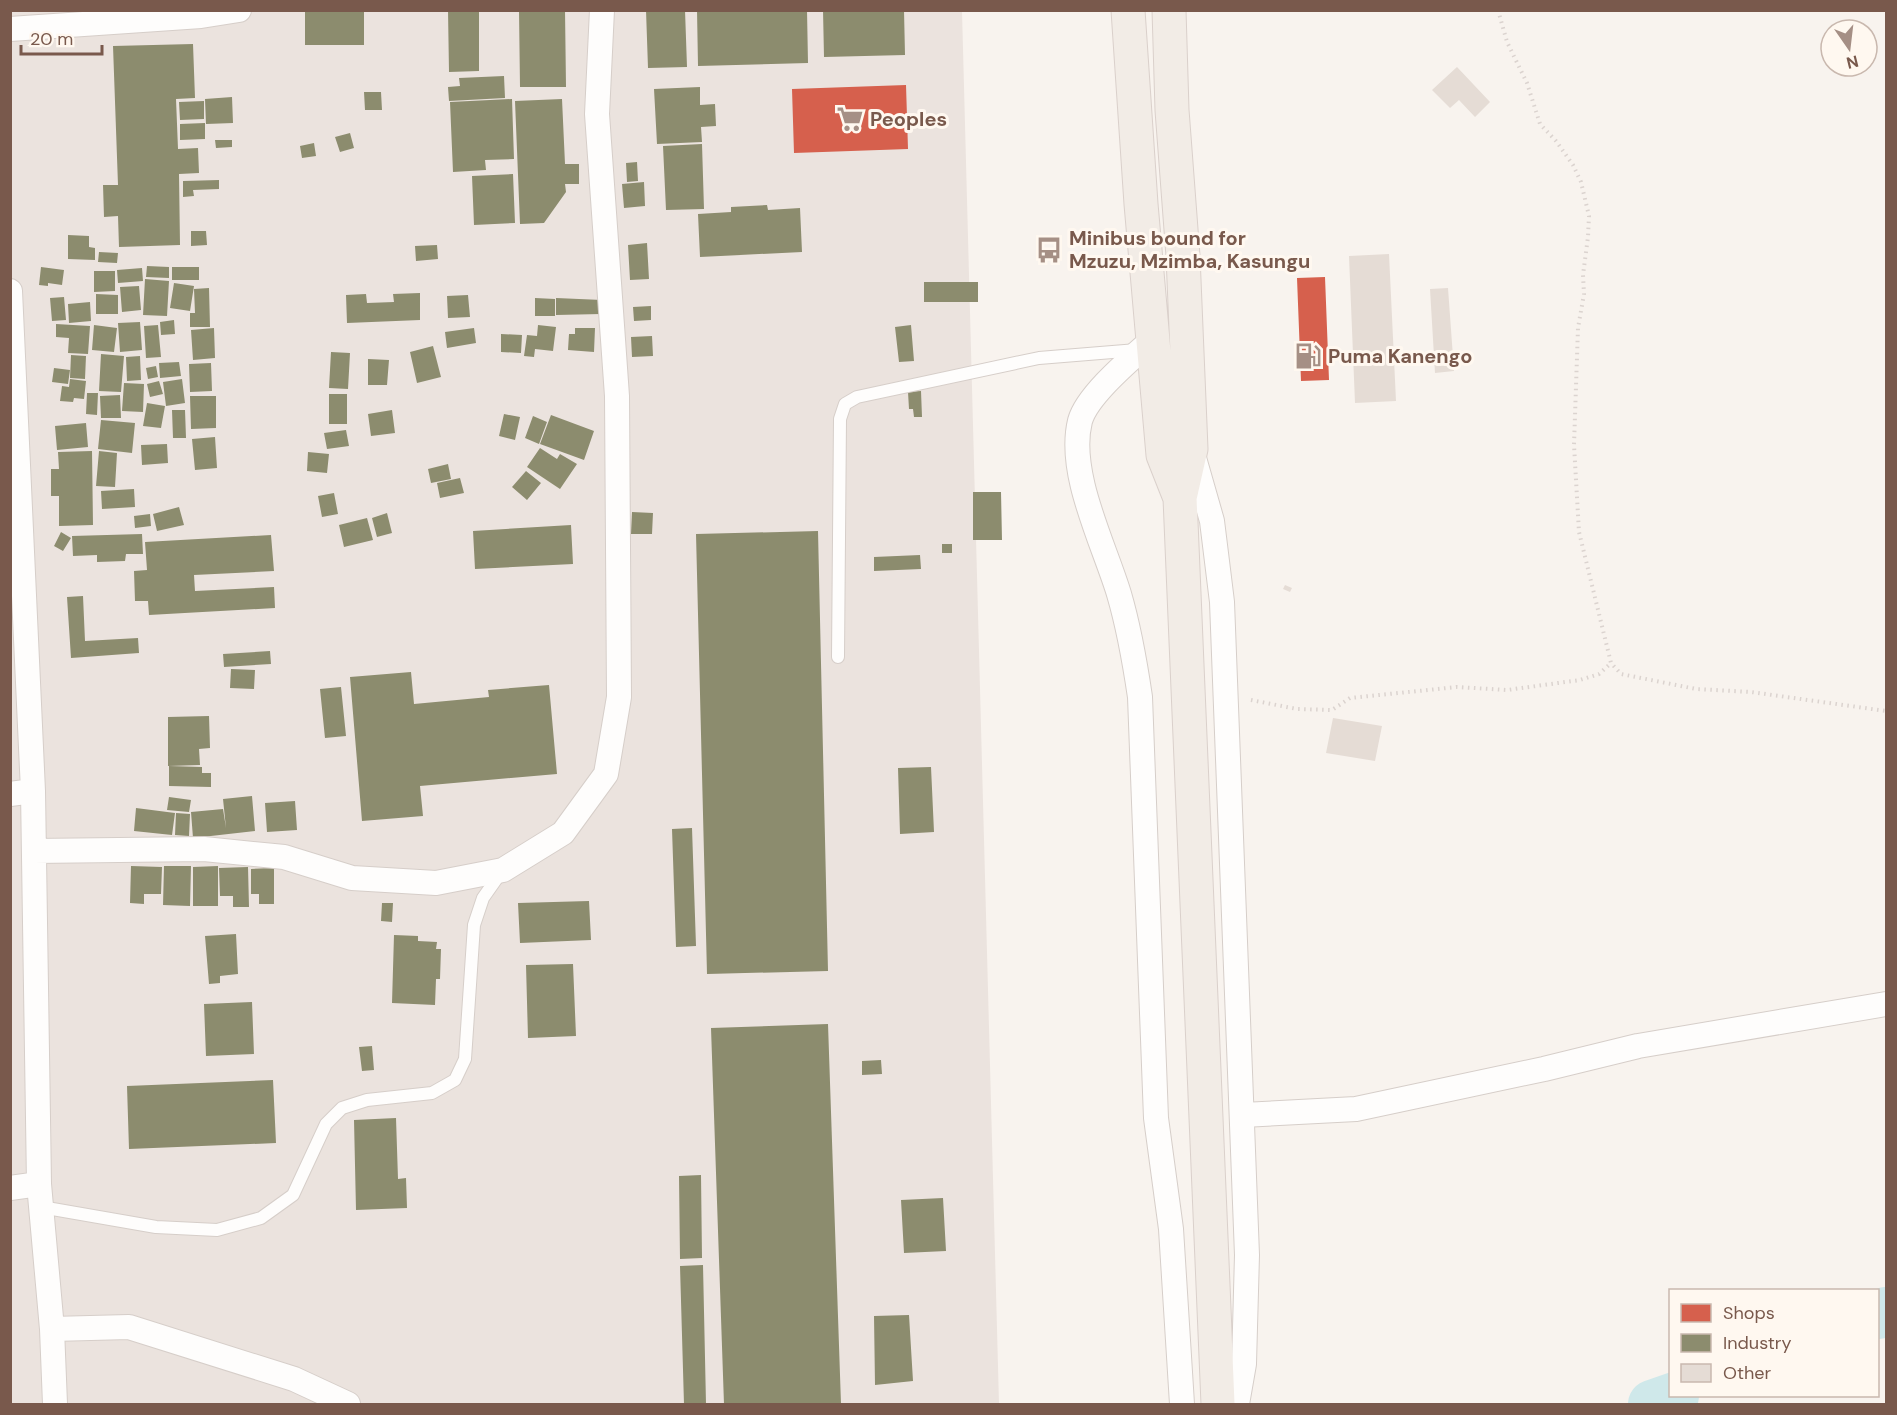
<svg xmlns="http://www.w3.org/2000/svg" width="1897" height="1415" viewBox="0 0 1897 1415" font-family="'DM Sans',sans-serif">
<rect width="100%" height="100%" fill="#f8f3ee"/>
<!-- industrial -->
<path fill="#ebe3de" d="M10,11h952l37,1393h-988z"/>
<!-- shops -->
<path fill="#d6604d" d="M906,85l2,64 -114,4 -2,-64z
M1325,277l4,103 -28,1 -4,-103z"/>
<!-- industry -->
<path fill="#8c8c6e" d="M305,10h59v35h-59z
M448,10h31v61l-30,1z
M519,10h46l1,77h-46z
M646,10h39l2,57 -39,1z
M697,10h110l1,53 -110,3z
M823,10h81l1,45 -81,2z
M193,44l2,54 -19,1 2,50 20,-1 1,25 -20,1 1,71 -61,2 -1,-31 -14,1 -1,-32h15l-5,-139z
M504,76l1,22 -56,3 -1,-14 12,-1 -1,-8z
M700,87v18l15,-1 1,22 -15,1 1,15 -45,2 -3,-55z
M364,92h17l1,18h-17z
M232,97l1,26 -27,1 -1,-25z
M512,99l2,60 -29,1 1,10 -33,2 -3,-70z
M562,99l3,65h14v20h-14l1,8 -22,31 -24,1 -5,-123z
M204,101v18l-24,1 -1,-18z
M205,123v16l-25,1v-16z
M350,133l4,15 -14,4 -5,-15z
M215,140h17v7l-16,1z
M314,143l2,13 -14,2 -2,-12z
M702,144l2,65 -38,1 -3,-64z
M637,162l1,19 -11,1 -1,-19z
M513,174l2,49 -41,2 -2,-49z
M219,180v9l-26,1 1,6 -11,1v-16z
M644,182l1,24 -21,2 -2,-24z
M767,205l1,5 32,-2 2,44 -102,5 -2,-43 33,-2v-5z
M191,231h15l1,14 -16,1z
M68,235l21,1v11l6,1v12l-27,-1z
M647,243l2,36 -19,1 -2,-35z
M437,245l1,14 -22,2 -1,-15z
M99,252l19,1 -1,10 -19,-1z
M147,266l22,1v11l-23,-1z
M41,267l23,3 -2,15 -14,-2v3l-9,-1z
M172,267h27v13h-27z
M142,268l1,13 -25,2 -1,-13z
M94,271h21v20l-21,1z
M145,279l24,2 -2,35 -24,-1z
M924,282h54v20h-54z
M174,283l20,3 -4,25 -20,-3z
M139,286l2,24 -19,2 -2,-25z
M209,288l1,39h-20v-14h5l-1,-24z
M420,293v27l-73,3 -1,-28 20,-1 1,9 27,-1 -1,-8z
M96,294l22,1v19h-22z
M468,295l2,22 -22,1 -1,-22z
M64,297l2,23 -14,1 -2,-23z
M535,298l20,1v17h-20z
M556,298l46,2 -1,14 -45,1z
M90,302l1,19 -22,2 -1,-19z
M651,306v14l-17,1 -1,-14z
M174,320l1,14 -14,1 -1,-13z
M140,322l2,28 -22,2 -2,-29z
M56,324l34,2 -2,28 -20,-1 1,-15 -13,-1z
M94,325l23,3 -3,24 -22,-2z
M158,325l3,32 -15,1 -2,-32z
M538,325l18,2 -3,24 -18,-2 -1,8 -10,-1 3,-21 10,1z
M911,325l3,36 -15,1 -4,-35z
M214,328l1,30 -22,2 -2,-30z
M474,328l2,15 -29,5 -2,-16z
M575,328h20l-1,24 -26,-2 1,-16h6z
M501,334l21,1 -1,18 -20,-1z
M652,336l1,20 -21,1 -1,-20z
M433,346l8,31 -24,6 -7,-31z
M331,352l19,1 -2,36 -19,-1z
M101,354l23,2 -3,36 -22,-1z
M71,355l15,1 -1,23 -15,-1z
M140,356l1,24 -14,1 -1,-24z
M368,359l21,1 -2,25h-19z
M179,362l2,14 -21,2 -1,-15z
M211,363l1,28 -22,1 -1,-28z
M156,366l2,11 -10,2 -2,-11z
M54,368l16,2 -2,14 -16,-2z
M70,379l16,2 -2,18 -10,-1 -1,4 -13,-1 2,-15 7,1z
M182,379l3,24 -19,3 -3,-24z
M159,381l4,13 -13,3 -3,-13z
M124,383l20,1 -1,28 -21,-1z
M921,391l1,26h-8l-1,-8h-4l-1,-17z
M87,393h11l-1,22 -11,-1z
M329,394h18v30h-18z
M120,395l1,23h-20l-1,-22z
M190,396h26v32l-25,1z
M147,403l18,3 -4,22 -18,-2z
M172,410h13l1,28h-13z
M392,410l3,23 -24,3 -3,-22z
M504,414l16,3 -5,23 -16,-4z
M551,415l43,16 -10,29 -44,-16z
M533,416l14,6 -8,22 -14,-6z
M101,420l34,3 -3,30 -34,-4z
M86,423l2,24 -31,3 -2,-24z
M346,430l3,16 -22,3 -3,-16z
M215,437l2,31 -22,2 -3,-31z
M167,444l1,19 -26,2 -1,-20z
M540,448l17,11 3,-5 17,10 -17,25 -33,-22z
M92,451l1,74 -34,1v-30h-8v-27h8l-1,-17z
M99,451l18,2 -2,34 -19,-1z
M308,452l21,2 -2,19 -20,-2z
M448,464l3,15 -20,4 -3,-14z
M526,471l15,12 -14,17 -15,-13z
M460,478l4,15 -24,5 -3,-15z
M134,489l1,18 -33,2 -1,-18z
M973,492h28l1,48h-29z
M334,493l4,21 -16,3 -4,-21z
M179,507l5,18 -27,6 -4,-17z
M632,512l21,1 -1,21h-21z
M387,513l5,20 -15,4 -5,-19z
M150,514l1,12 -16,2 -1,-12z
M367,518l6,22 -29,7 -5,-22z
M571,525l2,39 -98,5 -2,-38z
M818,531l10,440 -121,3 -11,-440z
M61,532l10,6 -8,13 -9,-5z
M142,534l1,20h-17l-1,7 -28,1v-7l-24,1 -1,-20z
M271,535l3,36 -80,4 1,16 79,-4 1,21 -126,7 -1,-14h-13l-1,-30 13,-1 -2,-28z
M942,544h10v9h-10z
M920,555l1,14 -47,2v-14z
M83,596l2,45 53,-3 1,15 -68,5 -4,-61z
M270,651l1,13 -47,3 -1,-13z
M231,669l24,1 -1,19 -24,-1z
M411,672l3,32 75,-7 -1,-7 61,-5 8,89 -137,12 3,30 -61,5 -12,-144z
M341,687l5,49 -21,2 -5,-49z
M209,716l1,32 -11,1 1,16 -32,1v-49z
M169,766l33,1v6h9v14l-42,-1z
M931,767l3,65 -34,2 -2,-66z
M252,796l3,35 -62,7 -2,-26 32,-3 3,19 -3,-29z
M169,797l22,3 -2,12 -22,-2z
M295,801l2,29 -30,2 -2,-29z
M136,808l39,5 -3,22 -38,-4z
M176,813l14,1 -1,22 -14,-1z
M692,828l4,118 -20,1 -4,-118z
M131,866l31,1 -1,27h-17v10l-14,-1z
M164,866h27l-1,40 -27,-1z
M218,866v40h-25v-39z
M248,867l1,40h-16v-11h-13l-1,-28z
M274,868v36h-15v-10h-8v-25z
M589,901l2,39 -71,3 -2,-40z
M382,903h11l-1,19 -11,-1z
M236,934l2,40 -18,2v7l-11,1 -4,-48z
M394,935l24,1v5l19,1 -1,7h5l-1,30h-4l-1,26 -43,-2z
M573,964l3,72 -48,2 -2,-73z
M252,1002l2,52 -48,2 -2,-52z
M828,1024l13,380h-117l-13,-376z
M372,1046l2,24 -12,1 -3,-24z
M881,1060l1,14 -20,1v-14z
M273,1080l3,63 -147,6 -2,-63z
M396,1118l2,61 8,-1 1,30 -51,2 -2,-90z
M701,1175l1,83 -22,1 -1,-83z
M943,1198l3,53 -42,2 -3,-53z
M703,1265l3,139h-22l-4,-138z
M909,1315l4,66 -38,4 -1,-69z"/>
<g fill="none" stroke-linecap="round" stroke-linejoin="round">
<!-- river -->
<path stroke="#cfe8ea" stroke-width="48" d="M1878,1315l8,-4
M1652,1404l23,-8"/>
</g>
<!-- building -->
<path fill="#e5dcd5" d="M1457,67l33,35 -15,15 -16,-17 -9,8 -18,-18z
M1389,254l7,147 -41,2 -6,-147z
M1448,288l6,83 -19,2 -5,-84z
M1285,585l7,3 -2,4 -7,-3z
M1333,718l49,8 -7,35 -49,-8z"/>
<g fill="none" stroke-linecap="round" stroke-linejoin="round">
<!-- service casing -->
<g stroke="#d6cec9" stroke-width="14">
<path id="service" d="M838,657l2,-238 5,-15 12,-7 182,-39 98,-8
M41,1207l115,20 61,3 44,-12 32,-23 33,-71 16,-16 25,-8 65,-7 23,-13 10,-21 9,-134 9,-27 19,-27"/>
</g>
<!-- minor casing -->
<g stroke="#d6cec9" stroke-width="26">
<path id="minor" d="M10,29l191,-13 38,-6
M10,291l23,500 6,393 13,145 3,75
M1153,339c-21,19 -66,56 -73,82 -13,52 24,123 39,173 10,34 16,69 21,103l16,421 15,111 11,175
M1192,451l20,70 10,81 25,653 -3,109 -7,40
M10,794l23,-3
M34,851l170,-2 80,8 68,21 84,5 67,-13 60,-37 43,-59 13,-77 -2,-301 -20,-282 5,-104
M1243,1115l113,-6 188,-40 94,-23 248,-42
M10,1188l29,-4
M52,1329l77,-2 165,52 54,25"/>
</g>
<!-- trunk casing -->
<g stroke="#dad0cb" stroke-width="35">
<path id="trunk" d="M1128,10l13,194 22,251 17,43
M1169,10l3,100 11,146 8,193 -11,49 38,906"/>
</g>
<!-- path -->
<path stroke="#dbd3cf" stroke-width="4" stroke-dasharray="1.5 4.5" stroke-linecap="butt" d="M1498,10l9,32 20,41 13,41 16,17 17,24 8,17 8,34 -1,21 -5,38 1,19 -6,34 -4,117 5,87 32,131 10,11 75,15 55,3 135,19
M1251,700l46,9 35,1 18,-12 107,-11 50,3 73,-10 19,-6 12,-11"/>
<!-- service -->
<use href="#service" stroke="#fefdfc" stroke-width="12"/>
<!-- minor -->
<use href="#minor" stroke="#fefdfc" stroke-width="24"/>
<!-- trunk -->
<use href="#trunk" stroke="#f2ece6" stroke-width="33"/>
</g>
<!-- icons -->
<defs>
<g id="supermarket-bare" transform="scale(2.07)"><path d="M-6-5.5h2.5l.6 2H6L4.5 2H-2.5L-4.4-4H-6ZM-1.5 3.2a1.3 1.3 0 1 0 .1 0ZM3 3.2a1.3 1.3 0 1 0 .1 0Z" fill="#a58f85" stroke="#fff8f0" stroke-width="2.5" paint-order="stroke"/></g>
<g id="bus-bare" transform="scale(2.07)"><path d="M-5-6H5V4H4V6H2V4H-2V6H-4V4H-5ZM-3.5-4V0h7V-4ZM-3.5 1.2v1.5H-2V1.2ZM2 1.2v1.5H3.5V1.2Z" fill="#a58f85" stroke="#fff8f0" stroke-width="2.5" paint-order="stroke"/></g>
<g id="fuel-bare" transform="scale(2.07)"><path d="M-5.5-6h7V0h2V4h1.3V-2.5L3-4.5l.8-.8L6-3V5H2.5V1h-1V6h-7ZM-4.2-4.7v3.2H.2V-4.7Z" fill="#a58f85" stroke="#fff8f0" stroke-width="2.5" paint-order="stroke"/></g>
</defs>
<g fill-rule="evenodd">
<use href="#supermarket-bare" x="850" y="119"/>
<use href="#bus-bare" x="1049" y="250"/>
<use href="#fuel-bare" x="1308" y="356"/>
</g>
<g text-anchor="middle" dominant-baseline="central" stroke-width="6" stroke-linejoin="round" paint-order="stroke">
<!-- poi labels -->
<g font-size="20" font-weight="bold" fill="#79594c" stroke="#fff8f0" text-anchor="start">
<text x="870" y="119">Peoples</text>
<text x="1069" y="238">Minibus bound for<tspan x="1069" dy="23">Mzuzu, Mzimba, Kasungu</tspan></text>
<text x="1328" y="356">Puma Kanengo</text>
</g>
</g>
<!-- border -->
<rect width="1897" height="1415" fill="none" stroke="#79594c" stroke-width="24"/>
<!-- legend -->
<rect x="1669" y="1289" width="210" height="108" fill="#fff8f0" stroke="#c9b8ae" stroke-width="1.5"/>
<rect x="1681" y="1304" width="30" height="18" fill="#d6604d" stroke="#c9b8ae" stroke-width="1.5"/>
<text x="1723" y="1319" font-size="18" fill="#79594c">Shops</text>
<rect x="1681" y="1334" width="30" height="18" fill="#8c8c6e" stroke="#c9b8ae" stroke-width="1.5"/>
<text x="1723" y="1349" font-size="18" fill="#79594c">Industry</text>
<rect x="1681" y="1364" width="30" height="18" fill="#e5dcd5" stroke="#c9b8ae" stroke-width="1.5"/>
<text x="1723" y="1379" font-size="18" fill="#79594c">Other</text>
<!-- north arrow -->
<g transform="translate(1849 48) rotate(166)"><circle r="28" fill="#fff8f0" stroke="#c9b8ae" stroke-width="1.5"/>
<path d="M0-4.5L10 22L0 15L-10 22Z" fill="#a58f85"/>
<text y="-9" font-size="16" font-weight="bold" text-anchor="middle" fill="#79594c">N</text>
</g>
<!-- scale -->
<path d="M21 45v9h81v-9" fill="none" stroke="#79594c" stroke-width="3"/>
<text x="30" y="45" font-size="18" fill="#79594c" stroke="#fff8f0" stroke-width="4.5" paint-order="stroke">20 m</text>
</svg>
